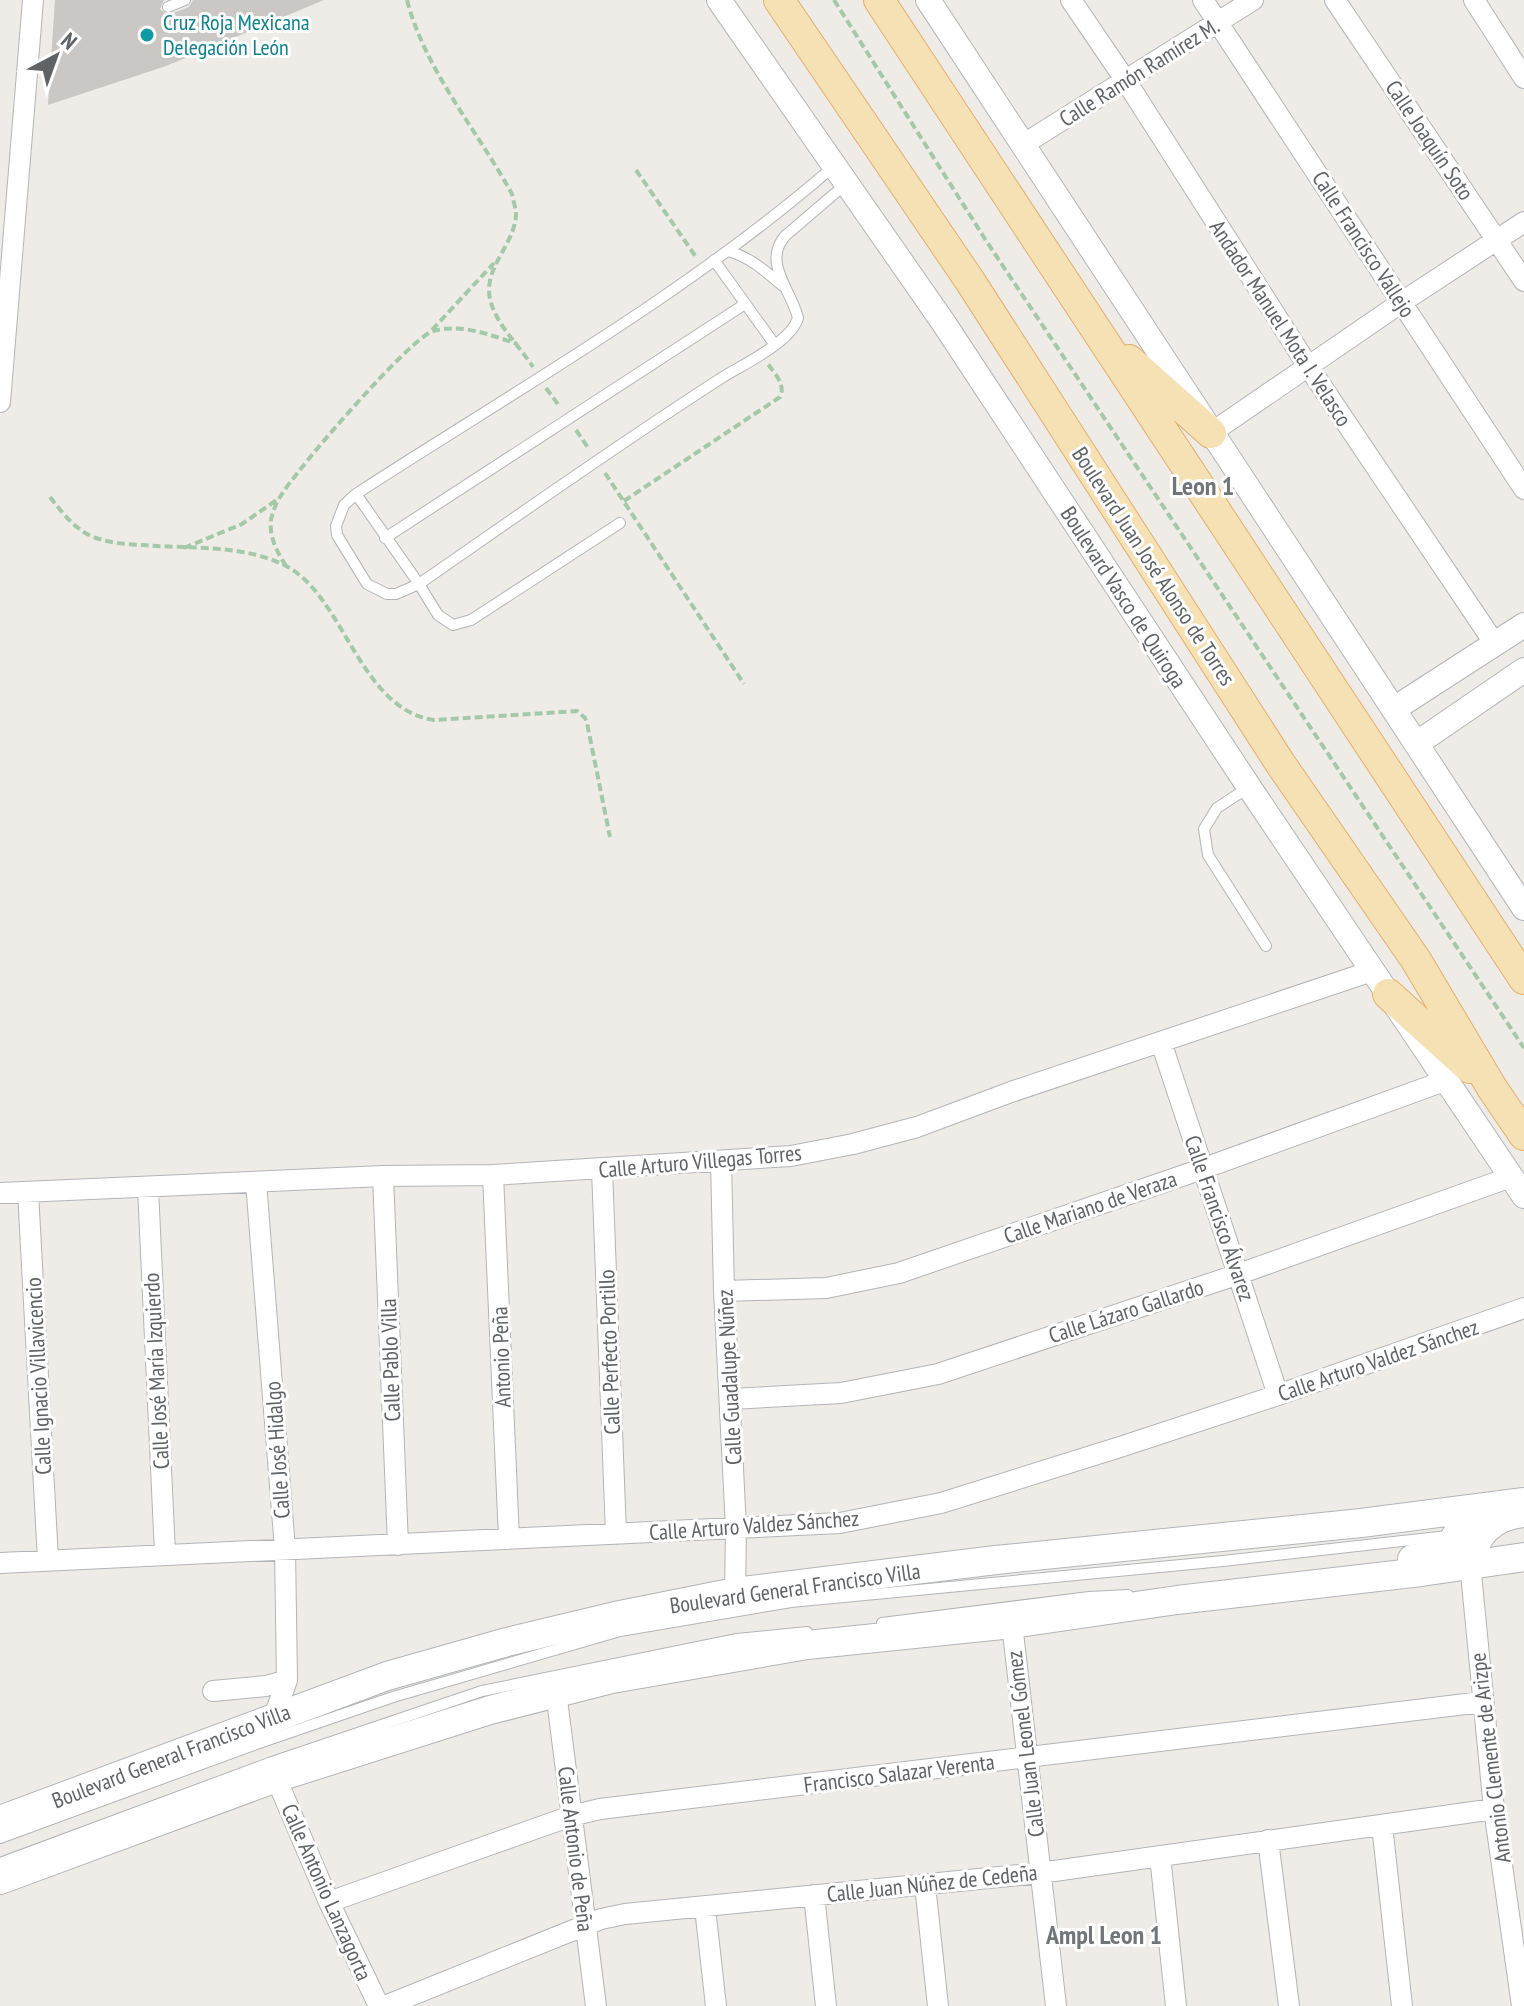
<svg xmlns="http://www.w3.org/2000/svg" width="1524" height="2006" viewBox="0 0 1524 2006" font-family="'PT Sans Narrow',sans-serif">
<rect width="100%" height="100%" fill="#efece7"/>
<!-- building -->
<path fill="#cac7c4" d="M55,0h109l-4,9 8,6 21,-8 4,-7h131l-158,66 -118,39z"/>
<g fill="none" stroke-linecap="round" stroke-linejoin="round">
<!-- service casing -->
<g stroke="#b2b5b8" stroke-width="12">
<path id="service" d="M168,7l17,-7
M834,166c-146,127 -316,223 -478,328l-12,11 -8,21 1,9 30,49 20,10h9l23,-10c101,-70 201,-141 304,-207 21,-13 68,-35 75,-59 -6,-27 -36,-55 -13,-82l62,-53
M728,251c22,6 37,20 55,35
M714,260l61,85
M356,494l63,90 19,31 15,10 18,-5 149,-97
M385,538l360,-234
M1249,787l-32,21 -13,21 4,26 58,91
M882,1623l207,-26 39,-2
M0,1838l262,-96 131,-45 227,-66 171,-29 432,-41 224,-25
M0,1863l269,-100 213,-72 255,-52 70,-7"/>
</g>
<!-- minor casing -->
<g stroke="#b2b5b8" stroke-width="22">
<path id="minor" d="M1071,0l55,81 182,285 187,278
M1203,0l321,489
M1335,0l189,281
M1474,0l50,78
M1024,144l229,-144
M0,402l33,-402
M1211,433l191,-131 122,-80
M1161,1042l117,353
M721,1161l3,130 12,237 -1,64
M602,1169l14,365
M493,1175l16,364
M383,1176l15,369
M256,1182l29,367 2,131 -13,37
M148,1188l17,366
M28,1192l20,368
M0,1193l383,-17 110,-1 298,-19 62,-12 64,-17 94,-35 361,-121
M724,1291l102,-3 73,-15 303,-104 245,-89
M731,1399l110,-6 97,-19 301,-100 272,-97
M1469,1553l25,256 28,197
M0,1563l840,-40 101,-20 179,-56 158,-52 246,-87
M1012,1624l44,382
M213,1691l53,-5 21,-6
M556,1692l40,314
M276,1778l53,124 50,104
M1382,1825l20,181
M1268,1840l21,166
M1160,1856l16,150
M925,1885l13,121
M814,1895l12,111
M329,1902l242,-86 29,-7 882,-107
M705,1908l11,98
M385,2006l216,-87 24,-5 415,-41 454,-64"/>
</g>
<!-- tertiary casing -->
<g stroke="#b2b5b8" stroke-width="26">
<path id="tertiary" d="M719,0l224,322 306,465 275,409
M928,0l596,908
M1394,709l130,-84
M1416,744l108,-74"/>
</g>
<!-- secondary casing -->
<g stroke="#b1b5b8" stroke-width="30">
<path id="secondary" d="M1412,1559c41,-7 40,-14 57,-50
M1469,1565c5,-30 23,-49 54,-52
M0,1820l387,-144 120,-34 108,-26 120,-24 261,-32 365,-37 163,-21
M0,1880l276,-102 214,-68 122,-31 195,-34 205,-21 165,-24 244,-28 103,-15"/>
</g>
<!-- primary casing -->
<g stroke="#e2ae6d" stroke-width="32">
<path id="primary" d="M779,0l191,281 310,482 136,197 76,128 32,47
M879,0l645,979
M1129,360l82,73
M1388,994l82,74"/>
</g>
<!-- path -->
<path stroke="#a4c9a8" stroke-width="4" stroke-dasharray="8 4" stroke-linecap="butt" d="M407,0c18,70 70,130 105,194 1,5 3,12 4,18 1,31 -33,54 -26,87 6,26 29,46 43,68
M834,0l151,239 539,809
M636,170l60,87
M432,330l62,-67
M546,388l14,19
M576,430l13,19
M605,473l139,211
M50,497c11,14 23,30 39,38 17,8 35,9 54,10 46,4 101,-1 143,21 59,31 73,143 148,154l143,-9 8,7 2,5 23,114
M624,501l156,-104c6,-12 -5,-23 -12,-33
M184,548l58,-24 36,-25
M286,566c-9,-14 -17,-29 -15,-46 1,-6 5,-17 9,-23 15,-26 130,-159 153,-166 28,-8 58,4 84,13"/>
<!-- service -->
<use href="#service" stroke="#fff" stroke-width="10"/>
<!-- minor -->
<use href="#minor" stroke="#fff" stroke-width="20"/>
<!-- tertiary -->
<use href="#tertiary" stroke="#fff" stroke-width="24"/>
<!-- secondary -->
<use href="#secondary" stroke="#fff" stroke-width="28"/>
<!-- primary -->
<use href="#primary" stroke="#f6e1b5" stroke-width="30"/>
</g>
<!-- markers -->
<circle fill="#0f9aa8" stroke="#fff" stroke-width="3" cx="147" cy="35" r="8"/>
<g text-anchor="middle" dominant-baseline="central" stroke-width="6" stroke-linejoin="round" paint-order="stroke">
<!-- culture labels -->
<g font-size="22" fill="#0d838f" stroke="#fff" text-anchor="start">
<text x="163" y="22">Cruz Roja Mexicana<tspan x="163" dy="25">Delegación León</tspan></text>
</g>
<!-- street labels -->
<g font-size="22" fill="#5f6366" stroke="#fff">
<text transform="translate(1139 72) rotate(-32)">Calle Ramón Ramírez M.</text>
<text transform="translate(1430 140) rotate(56)">Calle Joaquín Soto</text>
<text transform="translate(1364 244) rotate(57)">Calle Francisco Vallejo</text>
<text transform="translate(1281 323) rotate(57)">Andador Manuel Mota I. Velasco</text>
<text transform="translate(1154 566) rotate(57)">Boulevard Juan José Alonso de Torres</text>
<text transform="translate(1124 597) rotate(57)">Boulevard Vasco de Quiroga</text>
<text transform="translate(700 1161) rotate(-5)">Calle Arturo Villegas Torres</text>
<text transform="translate(1090 1207) rotate(-19)">Calle Mariano de Veraza</text>
<text transform="translate(1220 1218) rotate(71)">Calle Francisco Álvarez</text>
<text transform="translate(1126 1311) rotate(-18)">Calle Lázaro Gallardo</text>
<text transform="translate(609 1352) rotate(-92)">Calle Perfecto Portillo</text>
<text transform="translate(501 1357) rotate(-92)">Antonio Peña</text>
<text transform="translate(390 1360) rotate(-92)">Calle Pablo Villa</text>
<text transform="translate(1378 1360) rotate(-19)">Calle Arturo Valdez Sánchez</text>
<text transform="translate(156 1371) rotate(-93)">Calle José María Izquierdo</text>
<text transform="translate(38 1376) rotate(-93)">Calle Ignacio Villavicencio</text>
<text transform="translate(729 1377) rotate(-93)">Calle Guadalupe Núñez</text>
<text transform="translate(277 1450) rotate(-94)">Calle José Hidalgo</text>
<text transform="translate(754 1525) rotate(-4)">Calle Arturo Valdez Sánchez</text>
<text transform="translate(795 1588) rotate(-8)">Boulevard General Francisco Villa</text>
<text transform="translate(1025 1744) rotate(-97)">Calle Juan Leonel Gómez</text>
<text transform="translate(171 1756) rotate(-21)">Boulevard General Francisco Villa</text>
<text transform="translate(1490 1758) rotate(-97)">Antonio Clemente de Arizpe</text>
<text transform="translate(899 1773) rotate(-7)">Francisco Salazar Verenta</text>
<text transform="translate(576 1849) rotate(83)">Calle Antonio de Peña</text>
<text transform="translate(932 1883) rotate(-6)">Calle Juan Núñez de Cedeña</text>
<text transform="translate(327 1892) rotate(66)">Calle Antonio Lanzagorta</text>
</g>
<!-- quarter labels -->
<g font-size="26" font-weight="bold" fill="#707577" stroke="#fff">
<text x="1203" y="485">Leon 1</text>
<text x="1104" y="1934">Ampl Leon 1</text>
</g>
</g>
<!-- north arrow -->
<g transform="translate(56 56) rotate(41)" stroke="#ffffff" stroke-width="6" paint-order="stroke">
<path d="M0-6L14 30L0 20L-14 30Z" fill="#5f6366"/>
<text y="-12" font-size="22" font-weight="bold" text-anchor="middle" fill="#5f6366">N</text>
</g>
</svg>
